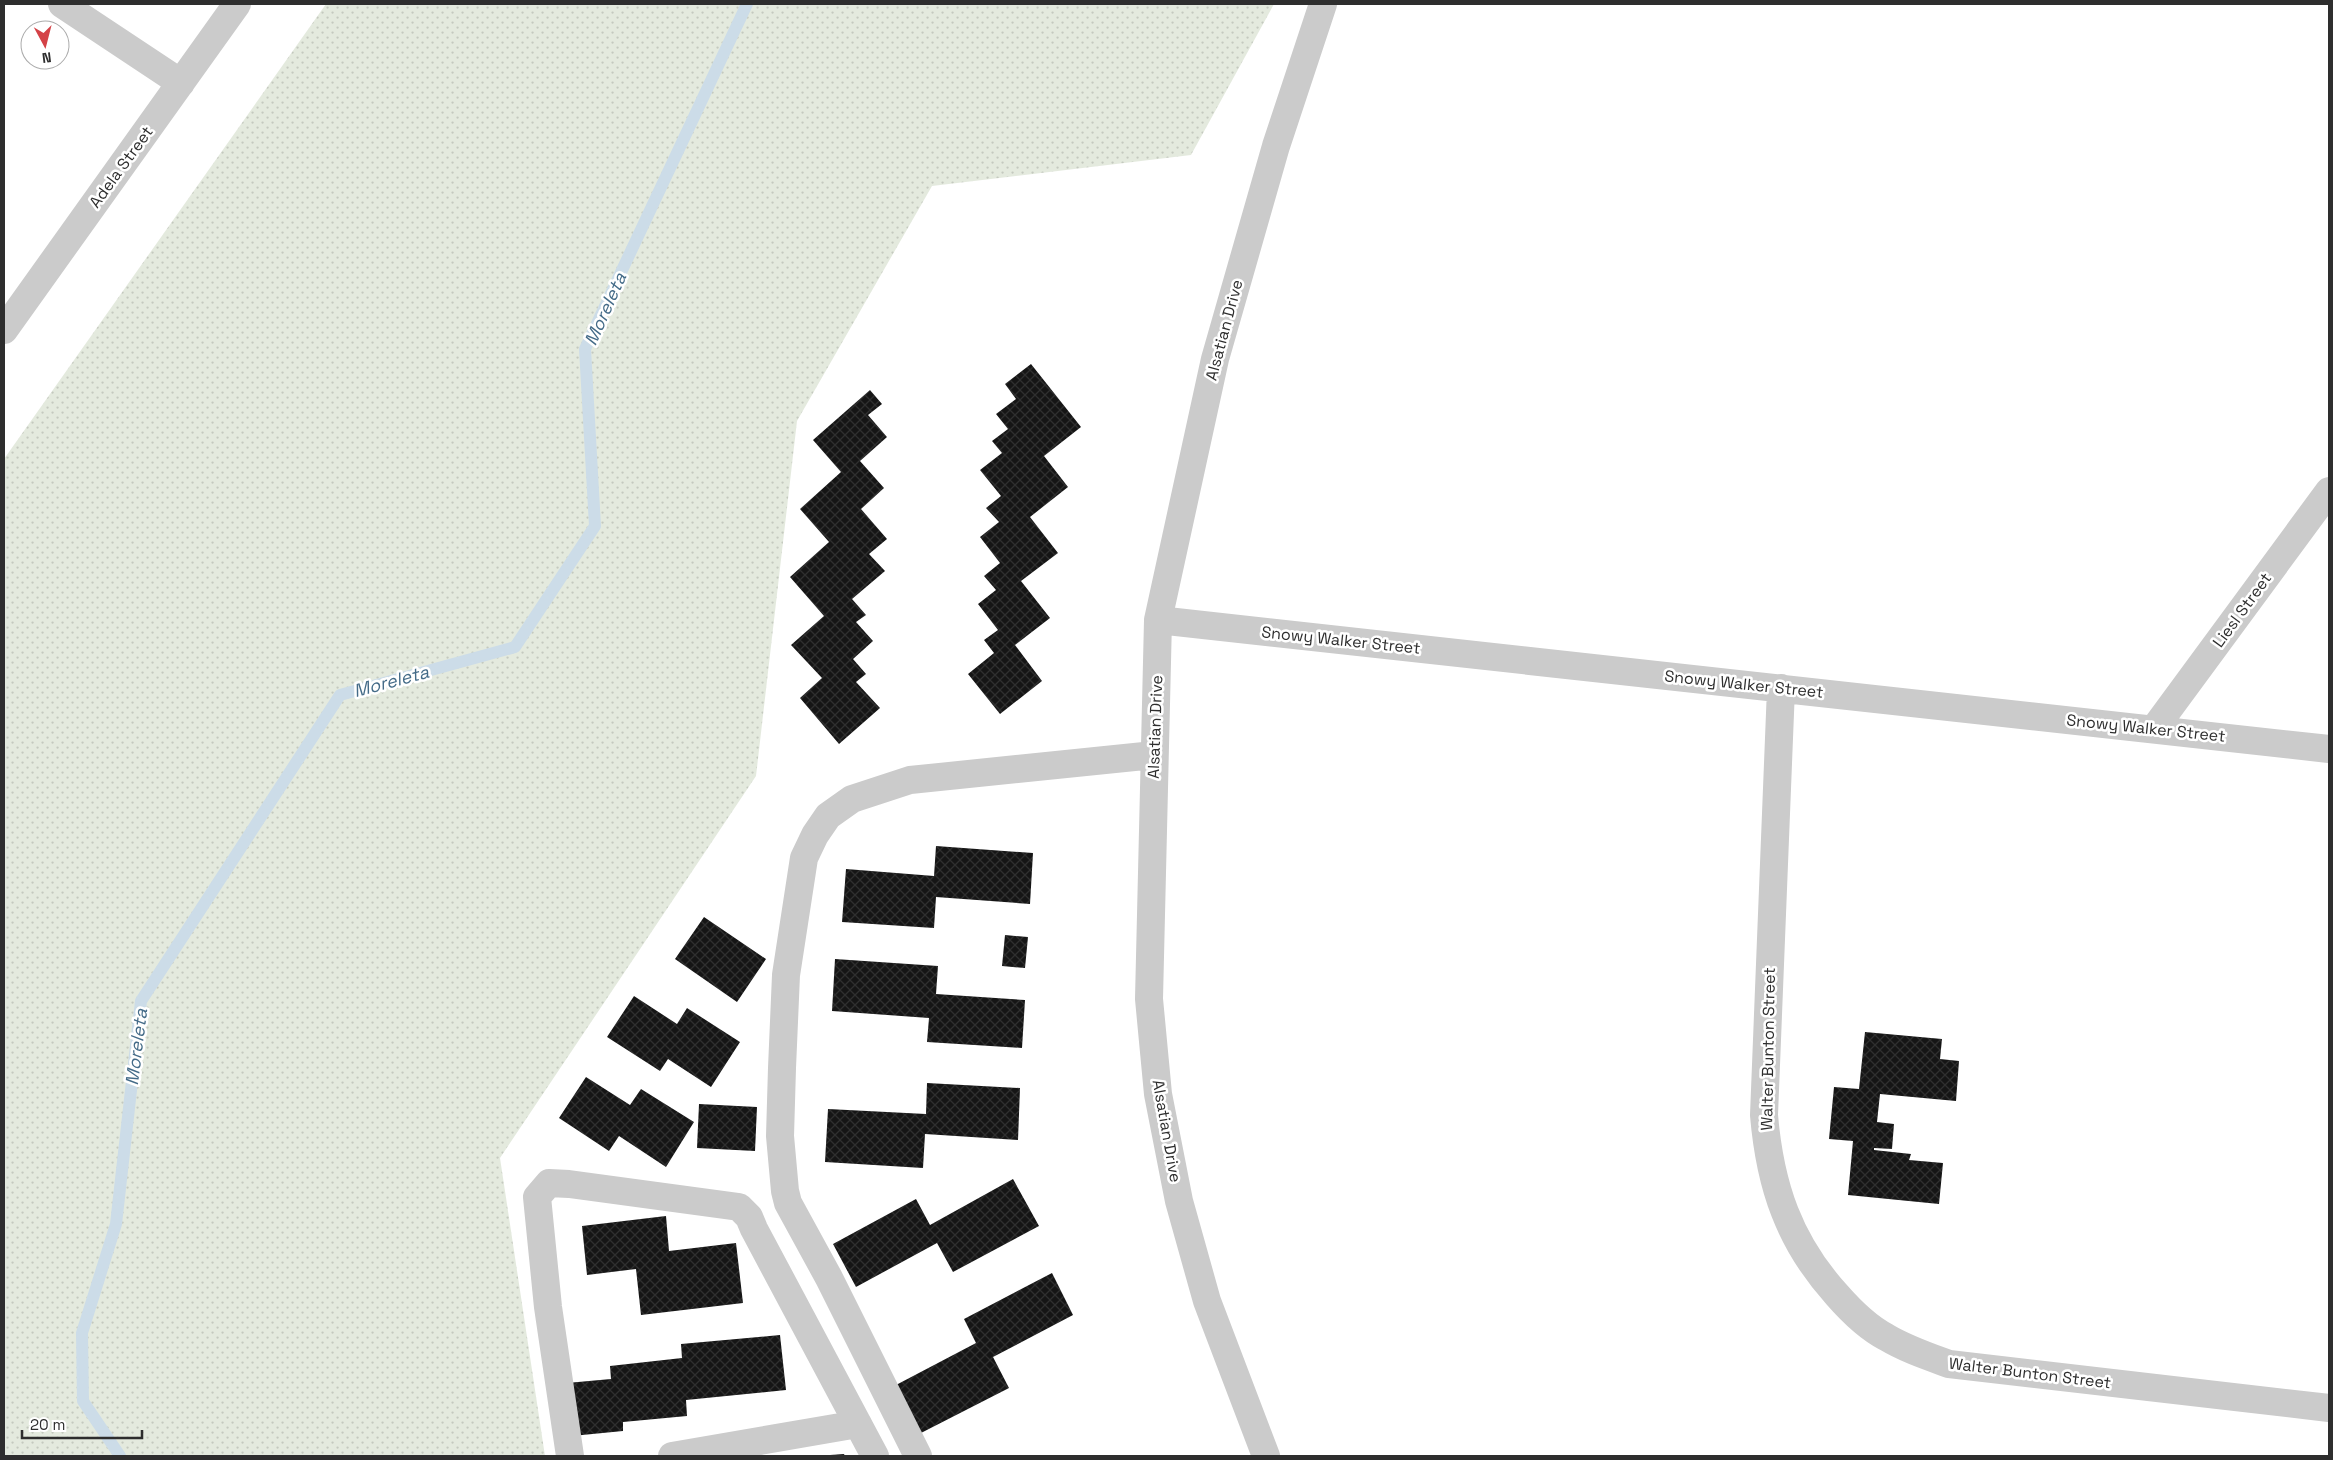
<svg xmlns="http://www.w3.org/2000/svg" width="2333" height="1460" viewBox="0 0 2333 1460" font-family="'Space Grotesk',sans-serif">
<defs>
<pattern id="park-dots" width="8" height="8" patternUnits="userSpaceOnUse" patternTransform="scale(1.25)"><rect width="8" height="8" fill="#e4eade"/><path d="M2 2h.1M6 6h.1" fill="none" stroke="#c4c9bf" stroke-width="1.8" stroke-linecap="round"/></pattern>
<pattern id="building-cross-hatch" width="8" height="8" patternUnits="userSpaceOnUse" patternTransform="scale(1.25)"><rect width="8" height="8" fill="#151515"/><path d="M0 0l8 8M0 8l8-8" fill="none" stroke="#2f2f2f"/></pattern>
</defs>
<rect width="100%" height="100%" fill="#fff"/>
<!-- park -->
<path fill="url(#park-dots)" d="M326,4h948l-83,151 -259,31 -135,235 -41,355 -256,382 45,298h-541v-997z"/>
<g fill="none" stroke-linecap="round" stroke-linejoin="round">
<!-- stream -->
<path stroke="#ccdce8" stroke-width="12" d="M120,1456l-37,-55 -1,-68 34,-109 25,-223 199,-306 175,-48 80,-121 -10,-177 162,-345"/>
</g>
<!-- building -->
<path fill="url(#building-cross-hatch)" d="M1031,364l50,63 -37,29 24,31 -38,30 28,36 -37,28 29,37 -35,27 27,36 -42,33 -32,-40 26,-21 -10,-13 14,-10 -20,-26 18,-14 -12,-14 16,-13 -20,-26 19,-15 -13,-14 15,-12 -21,-26 22,-17 -10,-12 16,-12 -12,-15 20,-15 -11,-15z
M870,390l12,14 -14,11 19,22 -27,24 24,27 -23,21 26,30 -18,15 16,17 -33,28 14,16 -10,7 17,19 -20,18 13,15 -10,8 24,26 -41,36 -39,-46 22,-20 -31,-33 33,-29 -34,-39 39,-35 -29,-33 41,-37 -28,-32z
M936,846l97,7 -3,51 -94,-7 -2,31 -92,-6 4,-53 88,7z
M704,917l62,42 -29,43 -62,-43z
M1005,935l23,2 -3,31 -23,-2z
M835,959l103,7 -2,28 89,6 -3,48 -95,-6 2,-24 -97,-7z
M634,996l43,28 10,-16 53,34 -29,45 -43,-28 -8,12 -53,-34z
M1865,1032l77,7 -2,20 19,2 -3,40 -76,-7 -3,28 17,2 -2,25 -18,-1v2l37,4 -2,6 34,3 -4,41 -91,-9 5,-54 -24,-2 5,-52 25,2z
M586,1077l44,28 11,-16 53,33 -28,45 -47,-31 -10,15 -50,-33z
M927,1083l93,5 -2,52 -93,-6 -2,34 -98,-6 3,-53 98,5z
M699,1104l58,3 -2,44 -58,-3z
M1013,1179l26,47 -86,46 -16,-29 -81,44 -23,-43 83,-45 14,26z
M666,1216l3,35 67,-8 7,60 -102,12 -5,-46 -49,6 -5,-49z
M1052,1273l21,42 -80,42 16,31 -88,45 -25,-48 80,-42 -12,-24z
M780,1335l6,55 -100,10 1,16 -64,6v9l-51,5 -5,-53 44,-4 -1,-13 72,-8 -1,-14z
M844,1454l1,2h-15v-1z"/>
<g fill="none" stroke-linecap="round" stroke-linejoin="round">
<!-- minor -->
<path stroke="#cbcbcb" stroke-width="28" d="M62,4l119,79
M4,330l233,-326
M1158,620l1171,129
M1781,688l-17,427c6,71 25,127 73,180 14,16 30,32 49,42 20,12 41,19 63,27l380,44
M2154,729l175,-238
M570,1456l-22,-149 -11,-110 12,-14 20,1 170,23 10,10 5,12 121,227
M672,1456l186,-32
M918,1456l-89,-178 -41,-75 -3,-12 -5,-55 2,-68 4,-93 18,-117 11,-23 13,-19 24,-17 58,-19 244,-25
M1266,1456l-59,-155 -28,-100 -21,-107 -9,-95 9,-379 57,-261 61,-213 47,-142"/>
</g>
<g text-anchor="middle" dominant-baseline="central" stroke-width="5" stroke-linejoin="round" paint-order="stroke">
<!-- street labels -->
<g font-size="16" fill="#2e2e2e" stroke="#fff">
<text transform="translate(121 167) rotate(-54)">Adela Street</text>
<text transform="translate(1224 330) rotate(-75)">Alsatian Drive</text>
<text transform="translate(2242 610) rotate(-54)">Liesl Street</text>
<text transform="translate(1341 640) rotate(6)">Snowy Walker Street</text>
<text transform="translate(1744 684) rotate(6)">Snowy Walker Street</text>
<text transform="translate(1155 727) rotate(-88)">Alsatian Drive</text>
<text transform="translate(2146 728) rotate(6)">Snowy Walker Street</text>
<text transform="translate(1768 1049) rotate(-89)">Walter Bunton Street</text>
<text transform="translate(1167 1131) rotate(80)">Alsatian Drive</text>
<text transform="translate(2030 1373) rotate(7)">Walter Bunton Street</text>
</g>
<!-- water labels -->
<g font-size="18" font-style="italic" fill="#446b88" stroke="#fff">
<text transform="translate(605 309) rotate(-66)">Moreleta</text>
<text transform="translate(391 681) rotate(-15)">Moreleta</text>
<text transform="translate(136 1047) rotate(-83)">Moreleta</text>
</g>
</g>
<!-- border -->
<rect width="2333" height="1460" fill="none" stroke="#2e2e2e" stroke-width="10"/>
<!-- north arrow -->
<g transform="translate(45 45) rotate(173)"><circle r="24" fill="#ffffff" stroke="#ababab"/>
<path d="M0-4L9 19L0 12L-9 19Z" fill="#d44247"/>
<text y="-8" font-size="14" font-weight="bold" text-anchor="middle" fill="#2e2e2e">N</text>
</g>
<!-- scale -->
<path d="M22 1430v8h120v-8" fill="none" stroke="#2e2e2e" stroke-width="2.5"/>
<text x="30" y="1430" font-size="15" fill="#2e2e2e" stroke="#ffffff" stroke-width="4" paint-order="stroke">20 m</text>
</svg>
